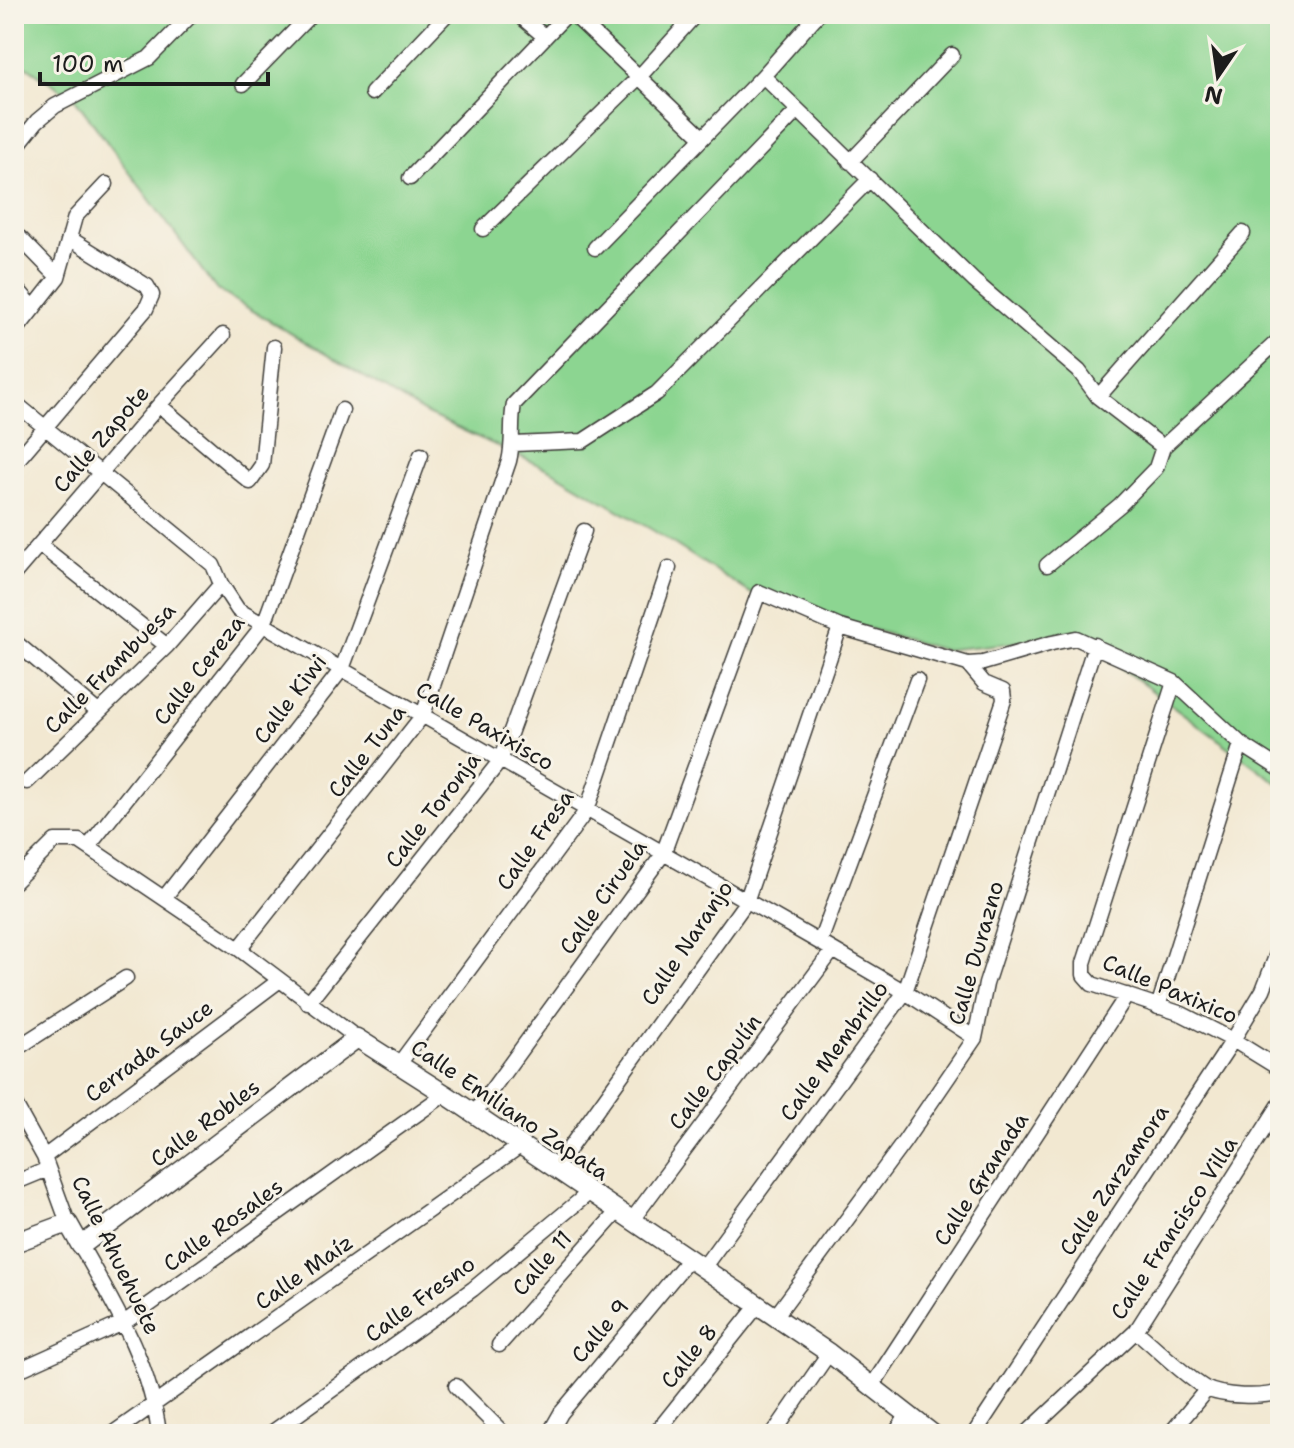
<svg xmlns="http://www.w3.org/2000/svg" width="1294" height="1448" viewBox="0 0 1294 1448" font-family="'Shantell Sans',sans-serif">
<rect width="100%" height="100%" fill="#f7f3e8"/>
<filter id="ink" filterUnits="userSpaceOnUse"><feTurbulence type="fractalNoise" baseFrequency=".0125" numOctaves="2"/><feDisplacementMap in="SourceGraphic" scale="16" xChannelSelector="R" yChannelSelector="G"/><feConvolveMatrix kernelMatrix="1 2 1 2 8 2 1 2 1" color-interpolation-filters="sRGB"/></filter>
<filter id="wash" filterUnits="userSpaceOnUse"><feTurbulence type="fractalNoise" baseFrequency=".006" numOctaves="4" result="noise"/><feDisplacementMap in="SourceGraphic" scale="32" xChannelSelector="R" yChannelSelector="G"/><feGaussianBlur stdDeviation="1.8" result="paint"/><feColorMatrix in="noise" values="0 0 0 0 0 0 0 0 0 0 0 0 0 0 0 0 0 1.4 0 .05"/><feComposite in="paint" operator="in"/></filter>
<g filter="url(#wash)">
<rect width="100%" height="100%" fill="#f2e8d1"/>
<!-- green -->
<path fill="#8cd591" stroke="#547856" stroke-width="2" d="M14,14h1266v771l-209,-154 -60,12 -68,7 -188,-54 -101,-65 -102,-60 -125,-57 -211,-125 -141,-190 -61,-41z"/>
</g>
<g filter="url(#ink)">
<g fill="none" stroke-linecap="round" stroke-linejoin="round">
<!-- minor casing -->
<g stroke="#3c3b37" stroke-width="17">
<path id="minor" d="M518,14l27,23
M573,14l129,123
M763,76l211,205 105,90 19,26 65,50
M243,84l68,-70
M372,93l75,-79
M14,150l23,-29 18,-15 94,-48 43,-44
M850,162l102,-107
M410,178l157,-164
M483,229l156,-152 57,-63
M14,245l6,-7 38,39
M595,248l168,-172 55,-62
M14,285l20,23
M14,333l44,-56 17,-60 31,-33
M1098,397l145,-164
M14,402l199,163 8,19 17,26 595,340 72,42 70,46
M159,405l91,77 12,-17 12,-118
M514,444l69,-3 74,-48 213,-214
M14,464l132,-155 6,-14 -5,-9 -78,-48
M40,545l127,101
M1047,565l73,-60 36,-37 7,-21 117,-108
M14,574l145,-169 64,-70
M14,641l84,71
M1174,682l-90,281v12l8,9 90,30 51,26 47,29
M27,782l140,-136 54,-62
M88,847l176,-223 78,-214
M14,882l41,-41h24l160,108 118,89
M164,898l178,-229 79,-214
M820,942l97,-262
M239,949l184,-234 86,-254c5,-19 1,-37 5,-57l284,-294
M308,1003l192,-242 84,-230
M1158,1007l83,-263
M14,1050l112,-72
M399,1064l188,-254 82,-242
M14,1103l30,54 24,66
M474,1114l189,-260 96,-262 81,35 128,37 15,-1 69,-20 24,-5 98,44 67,62 39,25
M44,1157l236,-177
M555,1168l191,-266 94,-275
M14,1183l34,-14
M632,1220l201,-270
M81,1246c34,60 70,119 78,188
M703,1268l202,-276 99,-292 -1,-9 -19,-8 -16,-19
M775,1317l129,-175 71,-104 11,-54 109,-339
M1136,1331c21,17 46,43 69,57 17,9 57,10 75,4
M499,1345l119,-134
M14,1372l111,-50 320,-228
M456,1386l48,48
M872,1386l255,-391
M112,1434l408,-288
M270,1434l203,-145 117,-97
M549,1434l12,-21 128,-154
M655,1434l103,-129
M773,1434l56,-81
M895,1434l13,-20
M974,1434l259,-394 30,-50 17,-44
M1026,1434l110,-103 144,-227
M1170,1434l37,-45"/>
</g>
<!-- major casing -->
<g stroke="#3c3b37" stroke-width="21">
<path id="major" d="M14,1243l54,-20 13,23 276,-208 88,56 384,259 104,81"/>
</g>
<!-- minor -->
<use href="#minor" stroke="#fff" stroke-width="14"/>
<!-- major -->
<use href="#major" stroke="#fff" stroke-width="18"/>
</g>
</g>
<g text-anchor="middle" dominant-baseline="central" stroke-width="6" stroke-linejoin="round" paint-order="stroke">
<!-- street labels -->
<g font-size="22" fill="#1c1c1c" stroke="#f7f3e8">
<text transform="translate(101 439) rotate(-49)">Calle Zapote</text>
<text transform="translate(110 668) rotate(-45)">Calle Frambuesa</text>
<text transform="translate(199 670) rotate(-52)">Calle Cereza</text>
<text transform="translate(290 699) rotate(-53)">Calle Kiwi</text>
<text transform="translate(485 726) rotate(30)">Calle Paxixisco</text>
<text transform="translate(367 751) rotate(-52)">Calle Tuna</text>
<text transform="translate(433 810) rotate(-52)">Calle Toronja</text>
<text transform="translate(535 840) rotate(-55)">Calle Fresa</text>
<text transform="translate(603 897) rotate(-55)">Calle Ciruela</text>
<text transform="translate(687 943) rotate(-56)">Calle Naranjo</text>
<text transform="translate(976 953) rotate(-74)">Calle Durazno</text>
<text transform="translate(1170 989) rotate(23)">Calle Paxixico</text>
<text transform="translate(149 1051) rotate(-37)">Cerrada Sauce</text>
<text transform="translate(834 1051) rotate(-54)">Calle Membrillo</text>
<text transform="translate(715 1072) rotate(-53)">Calle Capulín</text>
<text transform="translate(510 1110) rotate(34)">Calle Emiliano Zapata</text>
<text transform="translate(205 1123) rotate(-37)">Calle Robles</text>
<text transform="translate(981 1179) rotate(-57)">Calle Granada</text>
<text transform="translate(1114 1180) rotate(-56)">Calle Zarzamora</text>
<text transform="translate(223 1225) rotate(-36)">Calle Rosales</text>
<text transform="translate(1174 1228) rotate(-57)">Calle Francisco Villa</text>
<text transform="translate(116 1255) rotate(64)">Calle Ahuehuete</text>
<text transform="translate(542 1263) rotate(-49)">Calle 11</text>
<text transform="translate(304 1272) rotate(-35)">Calle Maíz</text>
<text transform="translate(420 1299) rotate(-36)">Calle Fresno</text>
<text transform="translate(600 1331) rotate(-50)">Calle 9</text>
<text transform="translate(689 1356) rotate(-51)">Calle 8</text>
</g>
</g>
<!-- margin -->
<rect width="1294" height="1448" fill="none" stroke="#f7f3e8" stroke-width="48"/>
<!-- north arrow -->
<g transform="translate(1218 76) rotate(193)" stroke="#f7f3e8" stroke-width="6" paint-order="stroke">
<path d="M0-6L14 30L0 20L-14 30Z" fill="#1c1c1c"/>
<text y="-12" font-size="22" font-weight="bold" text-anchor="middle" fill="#1c1c1c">N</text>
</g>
<!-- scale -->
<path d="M40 72v12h228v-12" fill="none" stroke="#1c1c1c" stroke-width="4"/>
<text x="52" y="72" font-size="24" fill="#1c1c1c" stroke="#f7f3e8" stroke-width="6" paint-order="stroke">100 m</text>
</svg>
